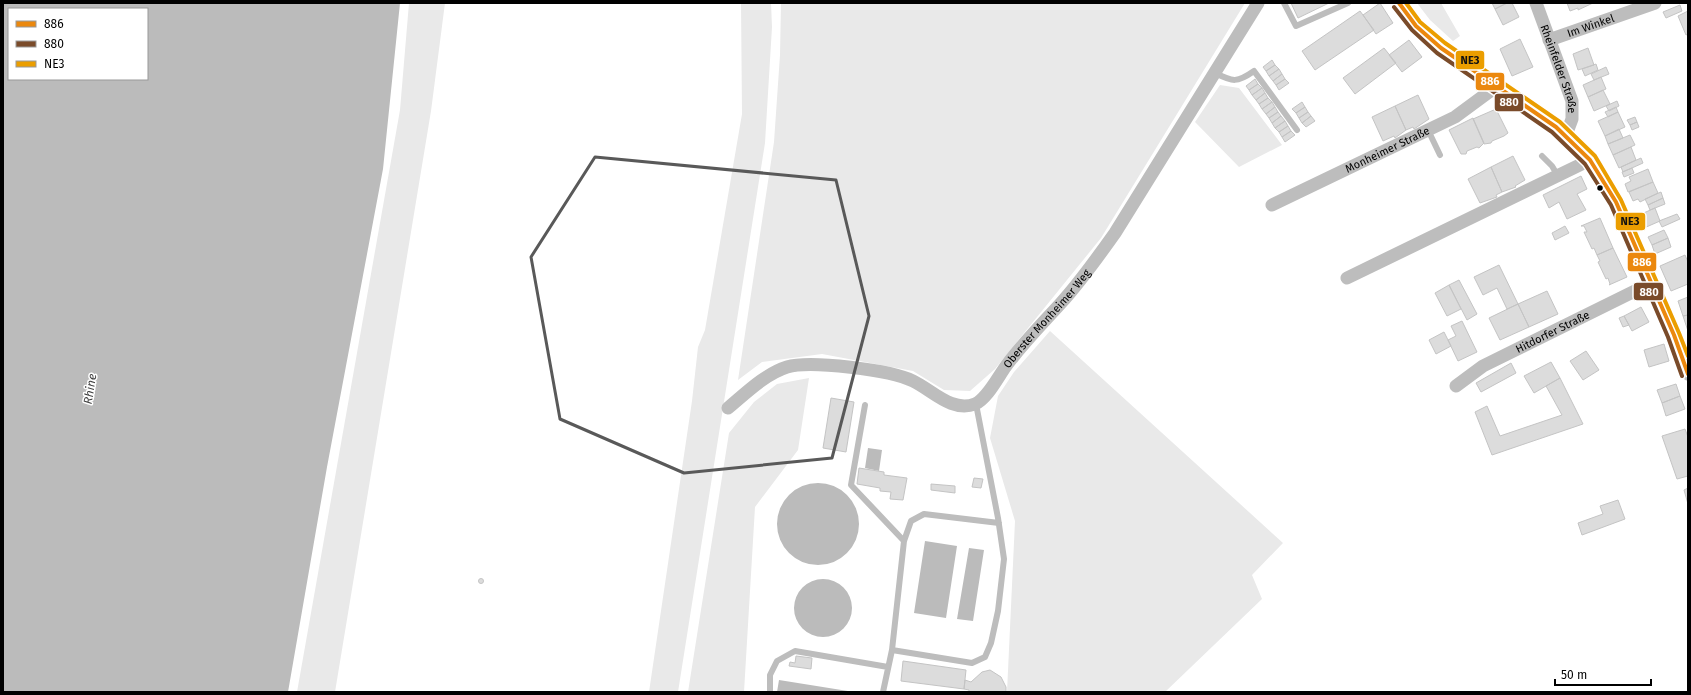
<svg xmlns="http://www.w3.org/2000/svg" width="1691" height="695" viewBox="0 0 1691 695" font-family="'Fira Sans',sans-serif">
<rect width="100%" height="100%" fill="#fff"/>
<!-- green -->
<path fill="#e9e9e9" d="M409,3h36l-14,108 -96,581h-38l103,-582z
M741,3h30l1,24 -7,116 -87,549h-29l43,-291 6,-54 7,-17 37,-216z
M781,3h464l-144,235 -106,131 -25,22 -26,-1 -31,-19 -91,-17 -60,8 -24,18 36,-238 6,-87z
M1417,3h24l19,33 -7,5 -23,-21z
M1220,85l19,3 43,57 -43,22 -44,-45z
M1050,331l233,212 -31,32 10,24 -97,93h-158l8,-171 -25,-83 8,-42 16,-24z
M809,378l-11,72 -43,57 -11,185h-56l41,-259 25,-31 23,-18z"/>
<!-- water -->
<path fill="#bbb" fill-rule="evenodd" d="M3,3h397l-17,166 -56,298 -39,225h-285zM9,9h138v70h-138z
M868,448l14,2 -3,21 -14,-3z
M777 524a41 41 0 1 1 82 0a41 41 0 1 1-82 0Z
M925,541l32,5 -11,72 -32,-5z
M969,548l15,2 -11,71 -16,-2z
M794 608a29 29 0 1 1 58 0a29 29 0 1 1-58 0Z
M779,680l75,12h-77z"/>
<!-- building -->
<path fill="#dcdcdc" stroke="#c4c4c4" d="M1291,3h38l-31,15z
M1380,3l13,20 -17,11 -13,-19z
M1492,3h15l-12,6z
M1507,3h5l7,14 -16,8 -8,-16z
M1567,3h26l-15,7v-2l-8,3z
M1680,5l2,6 -16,7 -3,-6z
M1360,11l14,19 -59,40 -13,-19z
M1688,11v23l-2,1 -8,-19z
M1520,39l13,28 -21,9 -12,-27z
M1409,40l13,17 -20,15 -13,-17z
M1384,48l12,15 -41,31 -12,-16z
M1588,48l6,17 -16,5 -5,-16z
M1272,60l3,5 -9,6 -3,-4z
M1596,64l2,6 -13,6 -3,-7z
M1275,65l4,4 -10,7 -3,-5z
M1606,67l3,7 -15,6 -3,-6z
M1279,69l3,5 -9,7 -4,-5z
M1282,74l3,5 -9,6 -3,-4z
M1601,77l5,12 -18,8 -5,-12z
M1255,79l3,5 -9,6 -3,-4z
M1285,79l4,4 -10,7 -3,-5z
M1258,84l4,4 -10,7 -3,-5z
M1262,88l3,5 -9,7 -4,-5z
M1603,90l7,14 -16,7 -6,-14z
M1265,93l3,5 -9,6 -3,-4z
M1418,95l11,24 -15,10 -1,-2 -7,3 -11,-24z
M1268,98l4,4 -10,7 -3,-5z
M1617,101l2,5 -10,5 -3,-5z
M1272,102l3,5 -9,7 -4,-5z
M1302,102l3,5 -9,6 -4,-4z
M1395,106l11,24 -11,8 -1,-2 -11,5 -11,-24z
M1275,107l3,5 -9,6 -3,-4z
M1305,107l3,5 -9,6 -3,-5z
M1616,107l2,5 -10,5 -3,-5z
M1496,109l12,24 -4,3 -12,5 -1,2 -7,1 -11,-25z
M1278,112l3,4 -9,7 -3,-5z
M1308,112l3,4 -9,7 -3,-5z
M1618,112l7,15 -20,9 -7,-15z
M1281,116l4,5 -10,7 -3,-5z
M1311,116l4,5 -9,6 -4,-4z
M1635,117l2,5 -7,3 -3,-5z
M1473,118l11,25 -5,5 -2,-1 -10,4 -1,3h-5l-12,-24z
M1285,121l3,5 -9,6 -4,-4z
M1637,122l2,5 -7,3 -2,-5z
M1288,126l3,5 -9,6 -3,-5z
M1619,129l4,9 -15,6 -3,-8z
M1291,131l4,4 -10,7 -3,-5z
M1630,135l5,10 -22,10 -5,-11z
M1631,147l5,13 -17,8 -6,-13z
M1513,156l12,24 -10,6 1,1 -14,5 -11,-25z
M1641,158l2,5 -20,9 -2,-5z
M1491,167l11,25 -6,3 1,2 -17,6 -12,-24z
M1632,168l2,5 -10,4 -2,-5z
M1648,169l5,13 -25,10 -3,-8 6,-3 -2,-4z
M1581,176l6,13 -10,5 9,16 -19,9 -8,-17 -10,6 -6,-13z
M1653,182l5,11 -18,9 -2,-3 -5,2 -4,-9z
M1661,192l2,6 -15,7 -3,-6z
M1663,198l2,6 -15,6 -2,-5z
M1655,208l5,13 -16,7 -5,-13z
M1677,214l3,5 -18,8 -3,-6z
M1600,218l13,30 -16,7 -3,-7 -2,1 -8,-17h3l-3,-6h-3z
M1565,226l4,7 -14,7 -3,-7z
M1664,230l4,8 -16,7 -4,-8z
M1668,238l3,9 -16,7 -3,-9z
M1613,248l14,29 -18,8 1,-1 -2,-6 -2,1 -8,-17 2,-1 -3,-6z
M1685,255l3,7v22l-17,7 -11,-25z
M1499,265l19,39 -11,5 -10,-21 -14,7 -9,-18z
M1459,280l18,34 -10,6 -18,-35z
M1449,285l12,24 -14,7 -12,-23z
M1547,291l11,23 -29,13 -11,-23z
M1688,297v18l-5,1 -5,-15z
M1518,304l11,23 -29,13 -11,-22z
M1641,307l8,15 -17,9 -8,-15z
M1688,315v16l-5,-15z
M1624,316l5,9 -6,2 -4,-9z
M1462,321l15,31 -19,9 -10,-21 8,-4 -5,-10z
M1444,332l7,14 -15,8 -7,-14z
M1664,344l5,17 -20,6 -5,-17z
M1586,351l13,19 -16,10 -13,-19z
M1551,362l9,16 -26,15 -10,-17z
M1511,363l5,10 -35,19 -5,-9z
M1560,378l23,46 -91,31 -17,-43 12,-6 13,30 62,-21 -16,-29z
M1676,384l4,12 -18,7 -5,-13z
M1680,396l5,13 -19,7 -4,-13z
M831,398l23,4 -8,50 -23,-4z
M1685,429l3,8v39l-11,3 -15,-43z
M859,468l25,4v3l23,3 -4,22 -13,-1 1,-7 -11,-1v-3l-23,-4z
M974,478l9,1 -2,9 -9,-1z
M931,484l24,2v7l-24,-3z
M1688,488v16l-4,-14z
M1618,500l7,19 -43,16 -4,-12 25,-9 -3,-8z
M478.5 581a2.5 2.5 0 1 1 5 0a2.5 2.5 0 1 1-5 0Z
M796,656l16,2 -1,11 -22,-3 1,-4 5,1z
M903,661l63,9 -2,19 -63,-8z
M990,670l11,7 5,10v5h-37v-2l-5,-1 1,-9 6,2 11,-10z"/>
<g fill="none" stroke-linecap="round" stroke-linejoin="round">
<!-- service -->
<path stroke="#bdbdbd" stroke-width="6" d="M1284,3l12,23 52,-23
M1215,73c18,9 22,10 39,-2l43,59
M1428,130l12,25
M1542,156l10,10 6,10
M865,405l-14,80 53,56
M892,650l80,13 13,-6 6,-14 7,-32 6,-52 -6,-41 -22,-114
M770,692v-17l7,-14 18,-10 93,16
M883,692l9,-42 12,-109 7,-20 13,-7 75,9"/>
<!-- minor -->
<g stroke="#bdbdbd" stroke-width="13">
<path d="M1399,3l17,23 25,22 115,79 34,33 26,42 58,133 14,39"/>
<path id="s1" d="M1536,3l36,98v18l-6,16"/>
<path id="s2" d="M1549,40l106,-37"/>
<path id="s3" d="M1272,205l183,-88 42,-31"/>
<path d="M1347,278l243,-118"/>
<path id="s4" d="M1456,386l27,-20 168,-83"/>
<path id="s5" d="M728,408c18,-15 37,-34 59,-41 23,-7 104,3 126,14 19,9 39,32 62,23 12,-5 23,-27 31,-38 17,-23 36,-42 55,-63 20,-22 37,-46 54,-70l143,-230"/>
</g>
<!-- bus-1 casing -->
<g stroke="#fff" stroke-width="7">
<path id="bus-1" d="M1399,3l17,23 25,22 115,79 34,33 26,42 58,133 14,39"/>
</g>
<!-- bus-2 casing -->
<g stroke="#fff" stroke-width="7">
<path id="bus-2" d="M1394,7l18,23 25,23 115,79 33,32 26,41 57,132 14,39"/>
</g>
<!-- bus-3 casing -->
<g stroke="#fff" stroke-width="7">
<path id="bus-3" d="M1406,3l14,19 25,21 115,79 35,34 26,44 58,133 9,23"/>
</g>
<!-- bus-1 -->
<use href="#bus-1" stroke="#eb880e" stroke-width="4"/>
<!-- bus-2 -->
<use href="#bus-2" stroke="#7a4b2a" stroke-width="4"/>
<!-- bus-3 -->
<use href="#bus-3" stroke="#eb9e00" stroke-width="4"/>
</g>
<!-- marked area -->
<path fill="none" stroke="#595959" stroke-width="3" stroke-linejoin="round" d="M595,157l241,23 33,136 -37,142 -148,15 -124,-54 -29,-162z"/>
<!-- markers -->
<circle fill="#000" stroke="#fff" stroke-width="1.5" cx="1600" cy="188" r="3.5"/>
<g text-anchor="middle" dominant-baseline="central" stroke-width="3" stroke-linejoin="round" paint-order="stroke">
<!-- street labels -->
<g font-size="11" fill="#000" stroke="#fff">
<text stroke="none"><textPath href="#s2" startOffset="44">Im Winkel</textPath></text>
<text stroke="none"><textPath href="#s1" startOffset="70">Rheinfelder Straße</textPath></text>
<text stroke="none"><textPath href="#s3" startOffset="128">Monheimer Straße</textPath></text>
<text stroke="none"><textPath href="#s5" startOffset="381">Oberster Monheimer Weg</textPath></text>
<text stroke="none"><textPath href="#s4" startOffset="111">Hitdorfer Straße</textPath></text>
</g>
<!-- water labels -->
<g font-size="12" font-style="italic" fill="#3f3f3f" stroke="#fff">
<text transform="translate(90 389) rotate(-81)">Rhine</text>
</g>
</g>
<g stroke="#fff" stroke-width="1.5">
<rect x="1455" y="50" width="30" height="20" rx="4" fill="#eb9e00"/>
<rect x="1475" y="72" width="30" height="19" rx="4" fill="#eb880e"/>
<rect x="1494" y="93" width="30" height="19" rx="4" fill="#7a4b2a"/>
<rect x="1615" y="212" width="31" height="19" rx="4" fill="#eb9e00"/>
<rect x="1627" y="252" width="30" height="20" rx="4" fill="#eb880e"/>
<rect x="1633" y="282" width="31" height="19" rx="4" fill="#7a4b2a"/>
</g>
<g font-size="11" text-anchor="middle" font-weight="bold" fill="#fff">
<text x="1490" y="85">886</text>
<text x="1509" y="106">880</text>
<text x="1642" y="266">886</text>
<text x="1649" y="296">880</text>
</g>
<g font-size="11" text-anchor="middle" font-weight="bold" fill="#111">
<text x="1470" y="64">NE3</text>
<text x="1630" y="225">NE3</text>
</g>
<!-- border -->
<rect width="1691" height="695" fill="none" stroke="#000000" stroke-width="8"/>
<!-- legend -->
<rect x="8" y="8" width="140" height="72" fill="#ffffff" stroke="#999999"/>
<rect x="16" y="21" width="20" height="6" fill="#eb880e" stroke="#999999"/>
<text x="44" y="28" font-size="12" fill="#000000">886</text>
<rect x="16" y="41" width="20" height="6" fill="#7a4b2a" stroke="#999999"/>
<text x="44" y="48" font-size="12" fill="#000000">880</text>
<rect x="16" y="61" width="20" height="6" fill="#eb9e00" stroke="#999999"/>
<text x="44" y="68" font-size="12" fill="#000000">NE3</text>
<!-- scale -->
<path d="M1555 679v6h96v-6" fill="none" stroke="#000000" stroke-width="2"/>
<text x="1561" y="679" font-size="12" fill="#000000" stroke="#ffffff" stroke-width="3" paint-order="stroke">50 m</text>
</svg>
